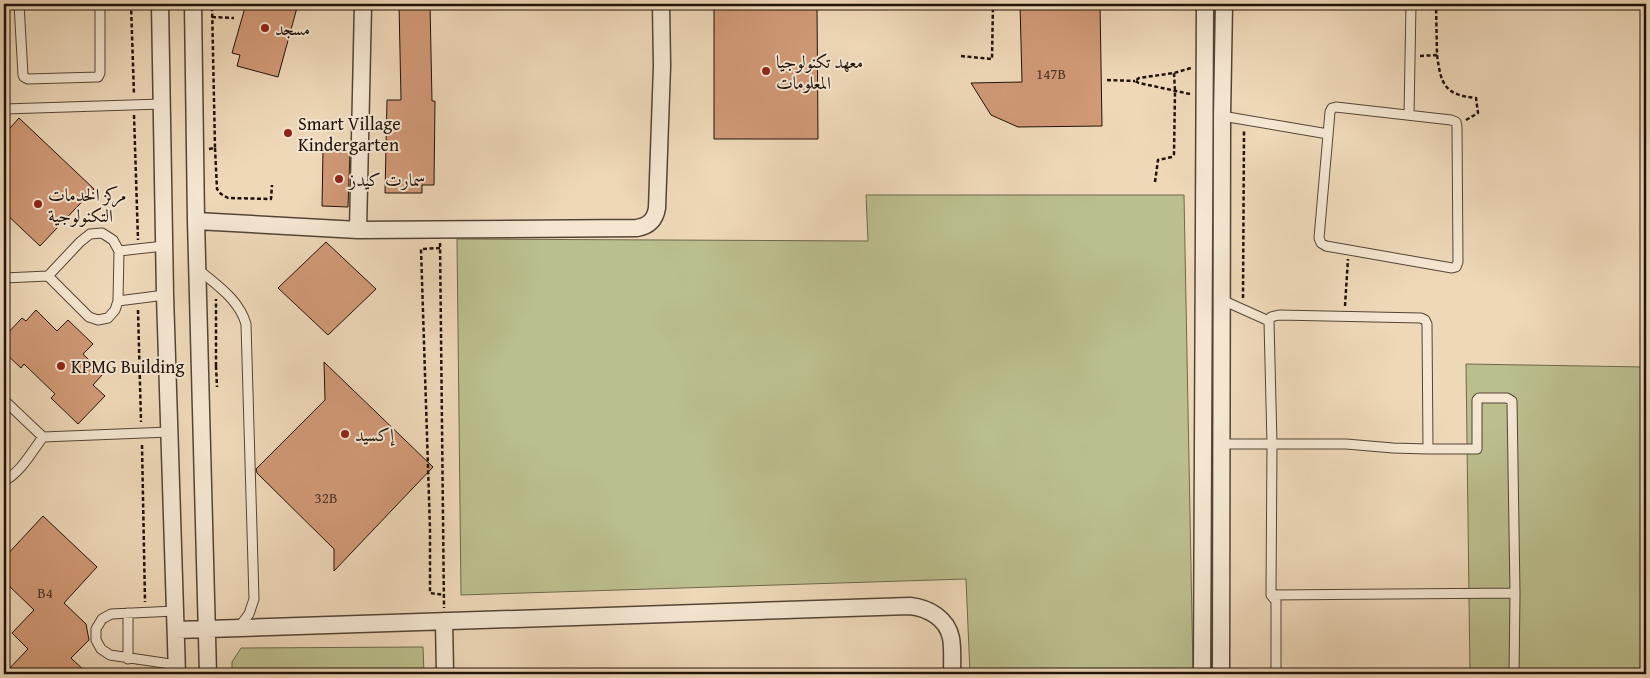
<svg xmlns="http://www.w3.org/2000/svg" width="1650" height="678" viewBox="0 0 1650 678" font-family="'Gentium Book Plus',Amiri,serif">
<rect width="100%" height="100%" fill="#eed8b8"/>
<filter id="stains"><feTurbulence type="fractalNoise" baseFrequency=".004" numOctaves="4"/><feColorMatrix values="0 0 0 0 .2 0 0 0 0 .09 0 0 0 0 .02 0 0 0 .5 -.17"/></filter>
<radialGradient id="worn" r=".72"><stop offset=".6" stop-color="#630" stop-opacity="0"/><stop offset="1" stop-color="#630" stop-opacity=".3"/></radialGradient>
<!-- green -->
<path fill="#bbbe8d" stroke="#6e684c" d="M866,195h318l9,479h-223l-4,-95 -505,16 -4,-356 411,2z
M1466,364l180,3v307h-176z
M423,647l1,27h-192v-12l9,-14z"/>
<!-- building -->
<path fill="#d19976" stroke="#20120b" d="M246,4h52l-20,73 -41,-11 3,-11 -8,-2z
M399,4h31l2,97h3l-1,84h-12v8h-37l2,-93h14z
M714,4h103l1,135h-104z
M1020,4h80l2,122 -84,1 -27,-12 -20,-32 51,-1z
M19,118l75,71 -54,57 -36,-34v-77z
M323,151l27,1 -2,55 -26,-1z
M326,242l50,47 -48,46 -50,-47z
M36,310l21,21 11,-11 25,24 -10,10 20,20 -10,11 12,11 -27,28 -27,-26 4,-4 -31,-30 -3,4 -17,-16v-15l18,-19 4,3z
M324,362l109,105 -99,104v-22l-77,-76 -1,-4 69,-69z
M43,516l54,51 -33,36 22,21 3,16 -18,18 17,16h-84l24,-25 -16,-16 22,-23 -30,-29v-23z"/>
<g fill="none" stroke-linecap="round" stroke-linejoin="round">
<!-- lane casing -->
<g stroke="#544436" stroke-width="11">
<path id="lane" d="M19,4l4,71 1,2 4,2 70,-2 2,-4v-69
M1336,107l115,13 5,2 1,5 1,135 -2,5 -4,1 -126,-22 -5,-3 -2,-5 11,-126 2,-4z
M4,109l158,-5
M1409,115l2,-111
M1222,116l106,18
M198,269c18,16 41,30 48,55l8,275 -5,15 -10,13
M48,276l41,41 9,3 10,-2 7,-8 3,-9 47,-6
M4,278l44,-2 32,-34 10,-8 12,-1 11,7 6,11 45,-5
M1222,300l47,21
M118,301l1,-50
M4,400l39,37c-12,16 -22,35 -39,44
M43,437l126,-5
M1222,444h124l47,4 35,1
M1271,595l244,-2
M175,611l-64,3 -9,5 -6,10v11l5,9 9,6 67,10
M128,659v-46
M1276,674v-73l-5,-6 1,-151 -3,-123 2,-4 8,-2 142,3 4,2 2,4 1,125h49v-49l2,-2h28l5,3 3,192 -1,81"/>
</g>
<!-- street casing -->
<g stroke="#544436" stroke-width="19">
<path id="street" d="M160,4l5,291 12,379
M193,4l3,217 12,453
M196,221l162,9 279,-2c12,-2 18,-8 20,-20l5,-142 -1,-62
M358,230l5,-226
M444,621l1,53
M176,630l734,-24c18,2 37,12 41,32 2,11 1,25 1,36
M1202,674l3,-670
M1221,674l1,-558 2,-112"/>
</g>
<!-- path -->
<path stroke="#20120b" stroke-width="2.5" stroke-dasharray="4 2.5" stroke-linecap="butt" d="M131,4l3,91
M212,17l22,1
M1437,55c4,29 7,40 39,43l2,15 -12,7
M961,56l31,3 1,-55
M1420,56l17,-1 -1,-51
M1107,80l28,1
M1190,94l-51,-11 -4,-2 4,-3 35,-5 17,-5
M134,115l4,125
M215,148l2,41 4,5 7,4 43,1 1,-14
M209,149l6,-1 -3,-144
M1155,182l3,-22 14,-3 2,-3 1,-63 -1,-18
M440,243l4,365
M440,248l-19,1 9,280v64l14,2
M1243,298l1,-167
M1345,306l3,-47
M138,310l3,112
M216,366l1,21
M216,366v-67
M142,445l3,157"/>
<!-- lane -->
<use href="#lane" stroke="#f4e6d1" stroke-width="9"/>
<!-- street -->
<use href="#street" stroke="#f4e6d1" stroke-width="16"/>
</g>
<!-- markers -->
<g fill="#8f2418" stroke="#f4e6d1" stroke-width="2">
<circle cx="265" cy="28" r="5"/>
<circle cx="766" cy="71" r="5"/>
<circle cx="288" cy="133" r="5"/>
<circle cx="339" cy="179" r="5"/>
<circle cx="38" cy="204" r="5"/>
<circle cx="61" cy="366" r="5"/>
<circle cx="345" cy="434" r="5"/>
</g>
<g text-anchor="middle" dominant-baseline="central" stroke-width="4" stroke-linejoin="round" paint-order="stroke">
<!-- number labels -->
<g font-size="15" fill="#4c3426">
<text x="1051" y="73">147B</text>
<text x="326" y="497">32B</text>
<text x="45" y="592">B4</text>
</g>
<!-- poi labels -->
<g font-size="18" fill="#20120b" stroke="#f4e6d1" text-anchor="start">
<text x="275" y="28">مسجد</text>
<text x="776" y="61">معهد تكنولوجيا<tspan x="776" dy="21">المعلومات</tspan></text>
<text x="298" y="123">Smart Village<tspan x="298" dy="21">Kindergarten</tspan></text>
<text x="349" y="179">سمارت كيدز</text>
<text x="48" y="194">مركز الخدمات<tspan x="48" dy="21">التكنولوجية</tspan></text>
<text x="71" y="366">KPMG Building</text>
<text x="355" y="434">إكسيد</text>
</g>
</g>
<!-- margin -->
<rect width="1650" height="678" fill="none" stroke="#eed8b8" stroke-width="20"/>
<rect x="5" y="5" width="1640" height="668" fill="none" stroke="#20120b" stroke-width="2.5"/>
<rect x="10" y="10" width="1630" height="658" fill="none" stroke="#20120b"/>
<rect width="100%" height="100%" filter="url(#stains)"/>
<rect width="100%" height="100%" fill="url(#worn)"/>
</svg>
